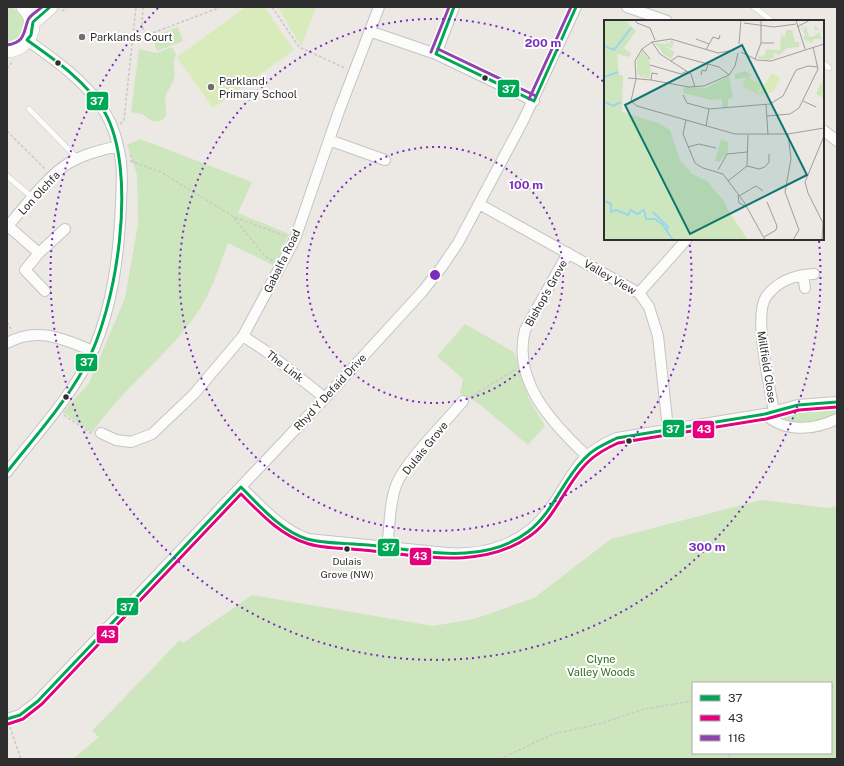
<svg xmlns="http://www.w3.org/2000/svg" width="844" height="766" viewBox="0 0 844 766" font-family="'Public Sans',sans-serif">
<rect width="100%" height="100%" fill="#ece8e4"/>
<!-- green -->
<path fill="#cee6be" fill-rule="evenodd" d="M7,7c16,0 25,23 12,33 -3,2 -8,3 -12,5z
M178,27l5,14 -26,10 -5,-14z
M172,47l4,7c-5,12 0,15 -2,24 -1,6 -6,11 -8,17 -3,12 8,28 -14,26l-10,-7 -11,-2 8,-63 18,4z
M140,139l112,43 -14,31 51,21 -14,32 -47,-23c-7,18 -13,39 -23,57 -26,48 -82,86 -113,133l-29,-21 26,-29 36,-85 13,-74 -1,-49 -10,-30z
M465,324l49,28 15,47 16,27 -17,19 -50,-42 -18,-10 3,-14 -26,-23z
M837,406v10c-21,8 -35,10 -57,3v-4l13,-6z
M761,500l67,8 9,-2v253h-764l26,-22 -7,-6 88,-91 3,3 69,-48 181,31 41,-7 60,-21 77,-59zM693,683h138v70h-138z"/>
<!-- pitch -->
<path fill="#d9eabb" d="M246,7h18l30,43 -81,58 -36,-51z
M278,7h38l-13,35 -3,3z"/>
<g fill="none" stroke-linecap="round" stroke-linejoin="round">
<!-- lane casing -->
<g stroke="#c5c4c5" stroke-width="6">
<path id="lane" d="M754,7l18,14
M823,63l6,5
M29,109l49,50
M7,176l25,21"/>
</g>
<!-- street casing -->
<g stroke="#c5c4c5" stroke-width="12">
<path id="street" d="M627,7l40,14
M369,31l67,23 98,47
M436,54l18,-47
M823,130l14,11
M329,140l56,20
M479,204l160,89 10,14 9,29 10,93
M8,226l31,27 -14,17 20,21
M7,227c17,-19 41,-52 62,-64 15,-9 33,-13 49,-17
M39,253l26,-24
M568,253l-43,77c-13,51 27,93 61,125
M803,275l2,13
M639,293l48,-54
M243,336l24,16 58,46
M7,343c30,-17 57,-4 86,8
M774,412c-4,-25 -21,-96 -8,-115 12,-17 29,-22 48,-23
M765,414c20,19 49,16 72,5
M101,433l15,7 15,2 21,-8 42,-40 49,-58 52,-97 44,-128 40,-104
M7,472c29,-38 66,-76 86,-121 20,-46 26,-97 28,-148 1,-19 2,-39 -3,-57 -3,-15 -11,-32 -20,-44 -18,-25 -46,-44 -71,-62
M241,487c21,20 39,42 67,52l139,14c40,3 78,-10 102,-43 25,-34 26,-55 68,-72l148,-24 33,-9 39,-3
M387,547c3,-20 2,-45 10,-64 11,-25 48,-60 66,-82
M7,719l13,-4 18,-14 287,-303 97,-106 19,-24 17,-25 65,-122 53,-114"/>
</g>
<!-- secondary casing -->
<g stroke="#c5c4c5" stroke-width="16">
<path id="secondary" d="M33,22l17,-15
M7,50c22,-1 34,-27 17,-43"/>
</g>
<!-- path -->
<path stroke="#c9c9c8" stroke-width="1.5" stroke-dasharray="3 2" stroke-linecap="butt" d="M143,7l-1,18 2,7 6,2 71,-27
M272,7l27,40 46,21
M62,11l6,-4
M7,69l5,-7
M120,124l4,-4 12,-113
M7,131l38,38
M130,155l3,7
M130,161l31,11 73,45 52,19
M234,218l31,38 8,5
M7,322l5,9
M470,397l46,-28
M64,415l28,19
M831,687l6,-1
M10,727l11,32
M723,753l5,1 4,5
M500,759l53,-25 46,-10 45,-15 49,-8"/>
<!-- lane -->
<use href="#lane" stroke="#fcfcfb" stroke-width="5"/>
<!-- street -->
<use href="#street" stroke="#fcfcfb" stroke-width="10"/>
<!-- secondary -->
<use href="#secondary" stroke="#fcfcfb" stroke-width="15"/>
<!-- bus-1 casing -->
<g stroke="#fff" stroke-width="6">
<path id="bus-1" d="M454,7l-18,47 98,47 42,-94
M7,472c27,-34 56,-66 77,-104 33,-58 55,-198 20,-257 -18,-30 -49,-51 -77,-71l4,-5 2,-13 17,-15
M7,719l13,-4 18,-14 203,-214c19,19 40,44 66,52 18,5 42,4 61,6 52,5 115,22 161,-14 25,-20 33,-50 55,-72 9,-10 21,-15 33,-21l148,-24 33,-9 39,-3"/>
</g>
<!-- bus-2 casing -->
<g stroke="#fff" stroke-width="6">
<path id="bus-2" d="M8,724l15,-5 19,-15 199,-210c19,19 39,41 65,49 15,6 40,5 57,7 55,5 118,21 167,-14 27,-19 35,-52 58,-74 9,-9 19,-14 30,-19l148,-24 33,-9 38,-3"/>
</g>
<!-- bus-3 casing -->
<g stroke="#fff" stroke-width="6">
<path id="bus-3" d="M7,45c18,-3 16,-11 21,-25 2,-5 10,-9 14,-13
M438,49l98,47
M431,52l18,-45
M529,99l42,-92"/>
</g>
<!-- bus-1 -->
<use href="#bus-1" stroke="#00a754" stroke-width="3"/>
<!-- bus-2 -->
<use href="#bus-2" stroke="#e5007d" stroke-width="3"/>
<!-- bus-3 -->
<use href="#bus-3" stroke="#8e44ad" stroke-width="3"/>
</g>
<!-- distance rings -->
<g fill="none" stroke="#7b2cbf" stroke-width="2" stroke-dasharray="2 4">
<circle cx="435" cy="275" r="128"/>
<path d="M689 239A256 256 0 1 1 605 83"/>
<path d="M819 241A385 385 0 1 1 158 8"/>
</g>
<!-- markers -->
<g fill="#706f6e" stroke="#fff" stroke-width="1.5">
<circle cx="82" cy="37" r="4"/>
<circle cx="211" cy="87" r="4"/>
</g>
<g fill="#2e2e2e" stroke="#fff" stroke-width="1.5">
<circle cx="58" cy="63" r="3.5"/>
<circle cx="485" cy="78" r="3.5"/>
<circle cx="66" cy="397" r="3.5"/>
<circle cx="629" cy="441" r="3.5"/>
<circle cx="347" cy="549" r="3.5"/>
</g>
<g text-anchor="middle" dominant-baseline="central" stroke-width="4" stroke-linejoin="round" paint-order="stroke">
<!-- bus labels -->
<g font-size="10" fill="#2e2e2e" stroke="#fff">
<text x="347" y="561">Dulais<tspan x="347" dy="13">Grove (NW)</tspan></text>
</g>
<!-- poi labels -->
<g font-size="11" fill="#2e2e2e" stroke="#fff" text-anchor="start">
<text x="90" y="37">Parklands Court</text>
<text x="219" y="81">Parkland<tspan x="219" dy="13">Primary School</tspan></text>
</g>
<!-- street labels -->
<g font-size="11" fill="#2e2e2e" stroke="#fff">
<text transform="translate(39 193) rotate(-47)">Lon Olchfa</text>
<text transform="translate(282 261) rotate(-64)">Gabalfa Road</text>
<text transform="translate(610 277) rotate(30)">Valley View</text>
<text transform="translate(546 293) rotate(-61)">Bishop's Grove</text>
<text transform="translate(285 366) rotate(38)">The Link</text>
<text transform="translate(767 367) rotate(81)">Millfield Close</text>
<text transform="translate(330 392) rotate(-47)">Rhyd Y Defaid Drive</text>
<text transform="translate(425 448) rotate(-51)">Dulais Grove</text>
</g>
<!-- park labels -->
<g font-size="11" fill="#2c6e1b" stroke="#fff">
<text x="601" y="659">Clyne<tspan x="601" dy="13">Valley Woods</tspan></text>
</g>
</g>
<!-- overview -->
<g transform="translate(604 20)">
<rect width="220" height="220" fill="#ece8e4"/>
<path d="M0,0h21l11,11 -12,17 7,5 -2,4 -12,-3v2l2,18 4,2 -1,36 36,11 12,7 10,30 12,14 15,7 17,20 5,11 19,28h-144zM202,6l3,11 7,-1 -2,-10 6,3 -5,1 2,5 2,-4 3,8h-8l-2,4 -9,-4 2,-4 -2,-4 3,-4 -6,2v3l-1,-3zM182,10h6l3,12h4v5l-11,1 -9,7 -6,-2 2,4 -7,3 -10,-2v-3l5,3 -2,-3 3,1 2,-7 14,1 1,-15 4,1zM60,20v4h3l-1,-4 4,4v-4l4,1 -2,7 -8,-2 11,6 -4,7 -9,-6v-3l-1,3v-3l-7,-7 10,1zM38,31l7,8 2,13 -2,6h-5l1,-4 -2,4 -6,-4v-15zM141,51l6,4 -1,2 -15,2v-5zM125,56l4,22 -5,1v9h-6v-9l-10,1 -29,-7 1,-6 22,1zM220,57v21l-8,-4zM117,120l7,2v10l-9,10 -4,-1z" fill="#cee6be"/>
<path d="M168,53l8,5 -4,9 -4,5 -14,3zM143,57l15,8 -5,9 -15,-8z" fill="#d9eabb"/>
<path fill="none" stroke="#99d6ec" stroke-width="2" d="M0,26l10,4 17,-22M0,57l14,-5M0,82l9,4 8,-4M0,181l7,3v8l5,-2 12,5 3,-5 6,4 7,-4 2,9h9l7,5 11,16M49,192l15,15 -1,3"/>
<path fill="none" stroke="#a09e9b" stroke-width="1" d="M31,0l2,3 13,5 5,12M192,0l9,29M140,3l30,4 22,-3M193,7l13,-7M92,19l13,5M48,22l8,12 31,20 4,13M157,23h13M135,24l2,-24M38,29l8,10M102,30l7,-13 6,2 1,-4M130,30l-16,3 -47,-14 -19,3 -10,7 -7,12 1,18 -5,22 6,5 98,28h53l36,-6M137,32l16,8 14,1 53,-17M151,39l6,-16v-23M67,41l7,-5 41,11 10,8M46,45l31,9 6,-3M97,55l1,-5 4,1 2,-7M24,58l23,2 38,7 15,-1 25,-11 6,-9 3,-13M47,60l1,-7 6,1M79,75l4,8 22,6 61,-5 13,-8 13,-26 12,-4 10,1M199,81l13,6M162,84l2,31M163,96l23,-2 9,-6 19,-39 -5,-22M82,100l-3,14 12,29 8,5 20,6 21,28 21,38M102,106l3,-17M184,114l3,25 -6,33 14,38 -6,10M84,127l11,-3 17,4M143,146l12,3 6,-2 4,-5v-8M114,150l9,-16 20,-2M124,161l19,-15 1,-31M134,175l1,8 8,4M135,176l17,-10 7,5M160,217l12,-7 1,-4 -10,-24M218,220l1,-17 -15,-30 -3,-11 19,-46"/>
<path fill="#0f766e" fill-opacity="0.15" stroke="#0f766e" stroke-width="2" d="M138,25l65,130 -117,59 -65,-129z"/>
<rect width="220" height="220" fill="none" stroke="#2e2e2e" stroke-width="2"/>
</g>
<circle cx="435" cy="275" r="6" fill="#7b2cbf" stroke="#fff" stroke-width="2"/>
<g font-size="12" text-anchor="middle" font-weight="bold" fill="#7b2cbf" stroke="#fff" stroke-width="4" stroke-linejoin="round" paint-order="stroke">
<text x="543" y="47">200 m</text>
<text x="526" y="189">100 m</text>
<text x="707" y="551">300 m</text>
</g>
<g stroke="#fff" stroke-width="1.5">
<rect x="497" y="79" width="23" height="19" rx="4" fill="#00a754"/>
<rect x="86" y="91" width="23" height="20" rx="4" fill="#00a754"/>
<rect x="75" y="353" width="23" height="19" rx="4" fill="#00a754"/>
<rect x="662" y="419" width="23" height="19" rx="4" fill="#00a754"/>
<rect x="692" y="420" width="23" height="19" rx="4" fill="#e5007d"/>
<rect x="377" y="538" width="23" height="19" rx="4" fill="#00a754"/>
<rect x="409" y="547" width="23" height="19" rx="4" fill="#e5007d"/>
<rect x="116" y="597" width="23" height="19" rx="4" fill="#00a754"/>
<rect x="96" y="625" width="23" height="19" rx="4" fill="#e5007d"/>
</g>
<g font-size="11" text-anchor="middle" font-weight="bold" fill="#fff">
<text x="509" y="93">37</text>
<text x="97" y="105">37</text>
<text x="87" y="366">37</text>
<text x="673" y="433">37</text>
<text x="704" y="433">43</text>
<text x="389" y="551">37</text>
<text x="420" y="560">43</text>
<text x="127" y="611">37</text>
<text x="108" y="638">43</text>
</g>
<!-- border -->
<rect width="844" height="766" fill="none" stroke="#2e2e2e" stroke-width="16"/>
<!-- legend -->
<rect x="692" y="682" width="140" height="72" fill="#ffffff" stroke="#ababab"/>
<rect x="700" y="695" width="20" height="6" fill="#00a754" stroke="#ababab"/>
<text x="728" y="702" font-size="12" fill="#2e2e2e">37</text>
<rect x="700" y="715" width="20" height="6" fill="#e5007d" stroke="#ababab"/>
<text x="728" y="722" font-size="12" fill="#2e2e2e">43</text>
<rect x="700" y="735" width="20" height="6" fill="#8e44ad" stroke="#ababab"/>
<text x="728" y="742" font-size="12" fill="#2e2e2e">116</text>
</svg>
